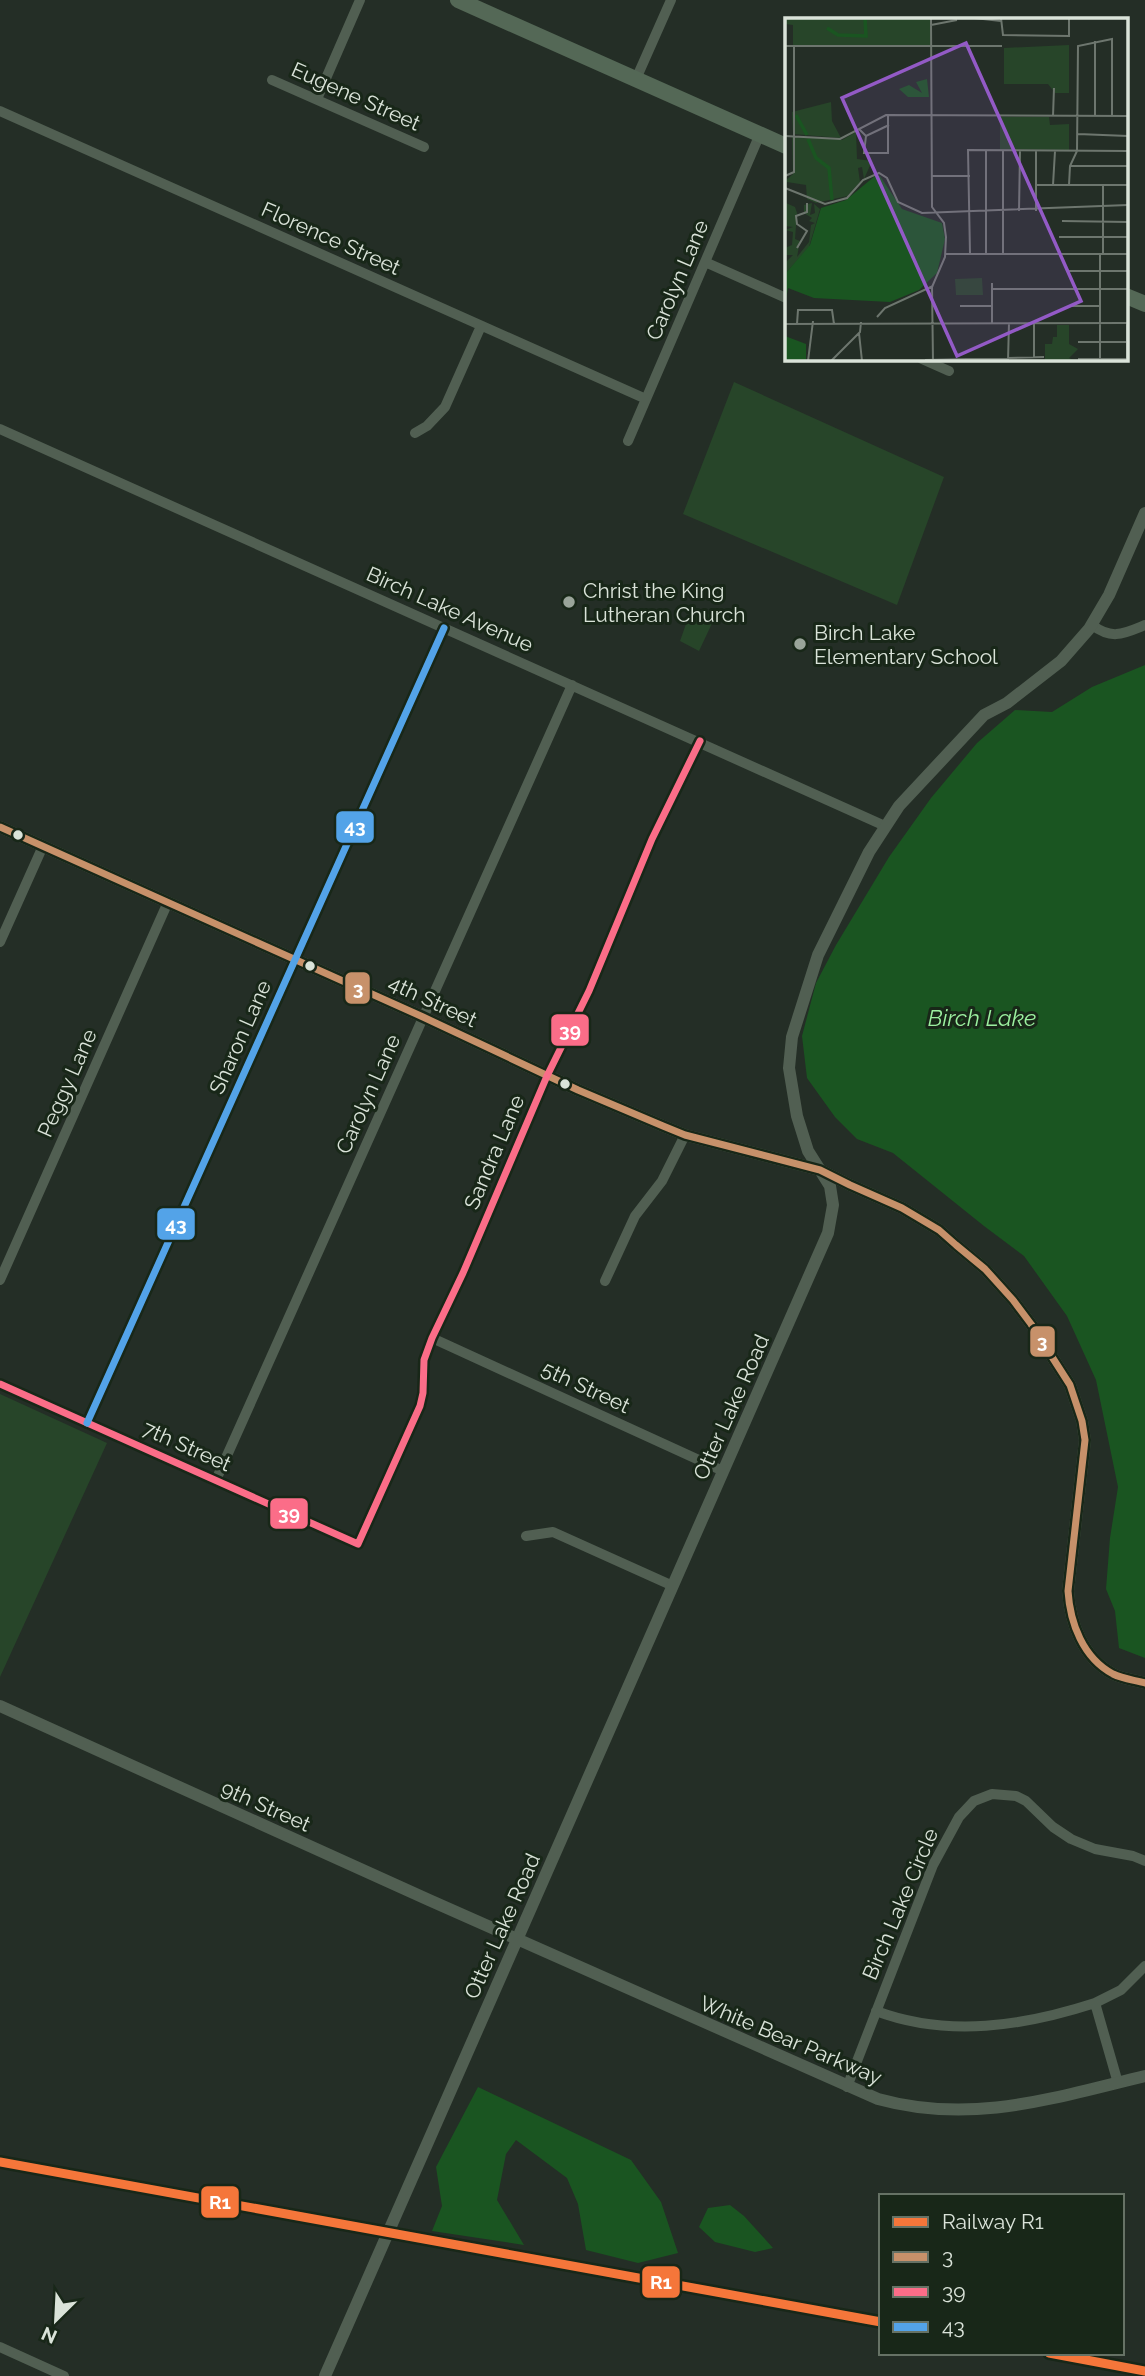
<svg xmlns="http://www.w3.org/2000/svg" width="1145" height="2376" viewBox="0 0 1145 2376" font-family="Raleway,sans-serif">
<rect width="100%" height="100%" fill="#242e26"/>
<!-- green -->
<path fill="#274529" d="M734,382l210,95 -47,128 -214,-91z
M692,607l23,10 -16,34 -19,-10z
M0,1394l107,49 -107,234z"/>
<!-- water -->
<path fill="#1a5521" d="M1145,665v993l-26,-10 -4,-37 -9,-22 4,-51 8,-51 -22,-107 -29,-64 -43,-60 -40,-30 -91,-73 -36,-14 -22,-22 -28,-39 -5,-42 14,-53 20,-38 53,-88 42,-59 46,-55 38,-33 37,2 40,-25z
M478,2087l153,73 30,42 17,51 -40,10 -52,-13 -8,-46 -11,-26 -51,-38 -10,14 -9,46 27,45 -92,-14 10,-25 -6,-39z
M730,2205l14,11 29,32 -18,4 -40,-10 -16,-15 9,-19z"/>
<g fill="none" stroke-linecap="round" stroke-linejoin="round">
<!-- minor -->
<path stroke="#515f52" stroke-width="10" d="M636,79l35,-79
M272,80l152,67
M317,99l43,-99
M0,111l646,288
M705,262l81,36
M922,359l27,12
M0,429l885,397
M415,433l12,-7 18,-19 36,-81
M628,441l132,-307
M1092,625c20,15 31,9 53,0
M0,942l43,-96
M0,1280l168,-378
M605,1281l30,-65 27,-35 23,-46
M432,1338l291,133
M0,1384l358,160 62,-138 3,-13 1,-33 8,-22 31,-65 84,-197 42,-85 63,-152 48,-98
M87,1423l357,-795
M216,1480l356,-795
M526,1536l27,-4 120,54
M1095,2003l26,-13 24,-24
M876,2011c72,27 148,15 219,-8l23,80
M847,2087l86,-222 26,-48 15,-16 18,-7 24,2 10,5 27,26 18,12 24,10 38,7 12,5
M0,2347l64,29"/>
<!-- tertiary -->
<path stroke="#515f52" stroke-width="12" d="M0,827l423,190 155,73 85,36 22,9 135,35 30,15 52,23 37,22 17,15 29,24 28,31 18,24 39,61 12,36 3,19 -17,151c2,32 15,67 45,83 10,5 22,6 32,9
M0,1706l429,194 449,199c94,26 175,-1 267,-23
M325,2376l503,-1143 5,-28 -3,-19 -22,-35 -11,-35 -8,-48 3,-31 26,-82 51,-103 30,-46 85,-91 23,-12 54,-42 28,-32 20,-34 36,-82"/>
<!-- primary -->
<path stroke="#546856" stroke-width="16" d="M458,0l328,146
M1126,296l19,8"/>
<!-- bus-1 casing -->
<g stroke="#182718" stroke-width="12">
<path id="bus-1" d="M0,827l423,190 155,73 85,36 22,9 135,35 30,15 52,23 37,22 17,15 29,24 28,31 18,24 39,61 12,36 3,19 -17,151c2,32 15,67 45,83 10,5 22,6 32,9"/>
</g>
<!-- bus-2 casing -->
<g stroke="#182718" stroke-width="12">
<path id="bus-2" d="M0,1384l358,160 62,-138 3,-13 1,-33 8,-22 31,-65 84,-197 42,-85 63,-152 48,-98"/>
</g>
<!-- bus-3 casing -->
<g stroke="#182718" stroke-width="12">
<path id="bus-3" d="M87,1423l357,-795"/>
</g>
<!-- bus-1 -->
<use href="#bus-1" stroke="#c7916a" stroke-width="7"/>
<!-- bus-2 -->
<use href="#bus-2" stroke="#fb6d88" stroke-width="7"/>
<!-- bus-3 -->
<use href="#bus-3" stroke="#53a3e8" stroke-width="7"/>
<!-- rail-1 casing -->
<g stroke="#182718" stroke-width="14">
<path id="rail-1" d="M0,2162l881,160
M1049,2353l96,18"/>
</g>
<!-- rail-1 -->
<use href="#rail-1" stroke="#f5763a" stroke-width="9"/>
</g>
<!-- markers -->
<g fill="#9aa49a" stroke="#182718" stroke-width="2.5">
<circle cx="569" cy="602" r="7"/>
<circle cx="800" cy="644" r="7"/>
</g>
<g fill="#dae3d9" stroke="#182718" stroke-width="2.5">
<circle cx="18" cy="835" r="6"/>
<circle cx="310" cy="966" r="6"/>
<circle cx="565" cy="1084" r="6"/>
</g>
<g text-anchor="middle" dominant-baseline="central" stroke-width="6" stroke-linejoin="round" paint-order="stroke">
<!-- street labels -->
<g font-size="21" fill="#dae3d9" stroke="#182718">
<text transform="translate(356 96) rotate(24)">Eugene Street</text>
<text transform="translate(331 238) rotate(24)">Florence Street</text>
<text transform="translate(677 280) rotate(-67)">Carolyn Lane</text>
<text transform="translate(450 609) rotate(24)">Birch Lake Avenue</text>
<text transform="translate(433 1001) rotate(25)">4th Street</text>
<text transform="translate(240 1037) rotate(-66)">Sharon Lane</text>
<text transform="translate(67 1083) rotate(-66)">Peggy Lane</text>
<text transform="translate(368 1094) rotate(-66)">Carolyn Lane</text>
<text transform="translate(494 1152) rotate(-67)">Sandra Lane</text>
<text transform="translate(586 1387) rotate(25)">5th Street</text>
<text transform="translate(731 1407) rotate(-66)">Otter Lake Road</text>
<text transform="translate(187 1446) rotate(24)">7th Street</text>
<text transform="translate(266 1806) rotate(24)">9th Street</text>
<text transform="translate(900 1904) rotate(-67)">Birch Lake Circle</text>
<text transform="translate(502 1926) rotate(-66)">Otter Lake Road</text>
<text transform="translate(791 2040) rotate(23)">White Bear Parkway</text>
</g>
<!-- poi labels -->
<g font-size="21" fill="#dae3d9" stroke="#182718" text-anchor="start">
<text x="583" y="590">Christ the King<tspan x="583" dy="24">Lutheran Church</tspan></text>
<text x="814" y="632">Birch Lake<tspan x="814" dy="24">Elementary School</tspan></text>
</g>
<!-- water labels -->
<g font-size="23" font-style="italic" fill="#9bf09f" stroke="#182718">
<text x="982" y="1017">Birch Lake</text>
</g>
</g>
<!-- overview -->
<g transform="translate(785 18)">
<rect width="343" height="343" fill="#242e26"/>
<path d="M0,0h146v28h-138v-21l-8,-1zM284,27v48h-14l-7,-9h-44v-36zM46,84l1,19 9,17 -48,-4 -1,-22zM215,99h49l1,8 19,-1v26l-69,-1zM71,114l1,27 15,2 -8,18 -2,-12 -4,1 2,14 -13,14 -31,7 -9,-4 -1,-14 -19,-3 -2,6v-7l8,-7 -1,-38 50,4zM0,171l1,14 9,4 2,6 -2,26 5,2 -3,16 12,-15 2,-17 4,-2 -6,-2 3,-3 -8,-5v-8l8,-2 -2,12 5,-2 -1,-9 6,5 -11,38 -24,27v-11l8,-8h-8v-7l7,-3 1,-13 -8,-2 8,-3 -8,-1zM197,260l1,17h-27l-1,-16zM272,307h12v19l9,5 -9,9 7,3h-31v-17h7l1,-7h4z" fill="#274529"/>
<path d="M142,61l2,18h-21l-9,-8 10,-4 13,8 -6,-11zM90,158h5l22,33 40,14 3,16 -8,34 -18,17 -29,12 -76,-4 -26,-10 -3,17v-31l25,-29 11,-37 25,-8zM0,318l21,8v17h-21z" fill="#1a5521"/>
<path fill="none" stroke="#1a5521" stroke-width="3.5" d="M42,10l11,7 28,1 -1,-18M11,97l11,20M23,121l8,19 13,10 3,32"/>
<path fill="none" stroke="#6d766e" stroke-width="2" d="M146,0l1,189 12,16 2,14 -1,20 -13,30 1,74M189,0l27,3M216,0l2,17 66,1v-18M146,7l26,-5M0,28h217M268,98l1,-28M310,98v-75M74,111l7,7 23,-11M293,116l50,2M0,118l55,3 46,-24 242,1M81,118l-2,17h24v-38M285,148h58M0,158l9,-4v-126M147,158h38M251,167h92M268,167l2,-34M284,167l1,-19 7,-15 1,-105 34,-7v77M0,170l40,16 22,-6 16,-18 16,-7 8,5 11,24 24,11 206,-8M234,193l1,-60M251,193v-60M277,203l66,1M274,219h69M12,230l10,-17 -10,-7 -1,-8 11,-4v-9M160,236h183M185,236l-2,-104 160,1M201,236v-104M218,236v-104M318,236v-69M284,253h59M207,265v40M207,271h136M175,288h32M285,288h30M92,299l8,-9 48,-22M0,306l343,-1M12,306l1,-14h34l2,14M74,315l3,28M293,324h50M249,339v-34M293,341h50M315,341v-105M140,342l119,-3M23,343l5,-40M46,343l29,-29 1,-10M223,343l1,-38M342,343v-38"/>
<path fill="#935ac6" fill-opacity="0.15" stroke="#935ac6" stroke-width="3.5" d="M181,25l115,258 -124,55 -115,-258z"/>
<rect width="343" height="343" fill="none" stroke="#dae3d9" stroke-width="3.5"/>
</g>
<g stroke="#182718" stroke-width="2.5">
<rect x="335" y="810" width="40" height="34" rx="7" fill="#53a3e8"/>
<rect x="344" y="971" width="27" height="34" rx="7" fill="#c7916a"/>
<rect x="550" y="1013" width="40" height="34" rx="7" fill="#fb6d88"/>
<rect x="156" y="1207" width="40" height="34" rx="7" fill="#53a3e8"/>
<rect x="1029" y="1325" width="27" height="33" rx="7" fill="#c7916a"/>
<rect x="269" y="1497" width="40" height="33" rx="7" fill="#fb6d88"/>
<rect x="200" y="2185" width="40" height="34" rx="7" fill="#f5763a"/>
<rect x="641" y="2265" width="40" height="34" rx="7" fill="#f5763a"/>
</g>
<g font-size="19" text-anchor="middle" font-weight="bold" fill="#fff">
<text x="355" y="833">43</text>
<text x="358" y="995">3</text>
<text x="570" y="1037">39</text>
<text x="176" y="1231">43</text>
<text x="1042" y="1348">3</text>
<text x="289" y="1520">39</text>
<text x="220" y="2209">R1</text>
<text x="661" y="2289">R1</text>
</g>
<!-- legend -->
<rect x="879" y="2194" width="245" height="161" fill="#182718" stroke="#667265" stroke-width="2"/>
<rect x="893" y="2217" width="35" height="10" fill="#f5763a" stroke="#667265" stroke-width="2"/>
<text x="942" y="2229" font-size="21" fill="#dae3d9">Railway R1</text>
<rect x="893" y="2252" width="35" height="10" fill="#c7916a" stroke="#667265" stroke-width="2"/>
<text x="942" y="2264" font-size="21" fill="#dae3d9">3</text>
<rect x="893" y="2287" width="35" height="10" fill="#fb6d88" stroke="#667265" stroke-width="2"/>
<text x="942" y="2299" font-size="21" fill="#dae3d9">39</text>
<rect x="893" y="2322" width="35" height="10" fill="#53a3e8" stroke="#667265" stroke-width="2"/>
<text x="942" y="2334" font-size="21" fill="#dae3d9">43</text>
<!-- north arrow -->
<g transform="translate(56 2320) rotate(204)" stroke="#182718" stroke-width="5" paint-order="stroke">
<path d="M0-5L12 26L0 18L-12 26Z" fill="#dae3d9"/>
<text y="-10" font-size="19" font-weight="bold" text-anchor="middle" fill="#dae3d9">N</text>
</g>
</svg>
